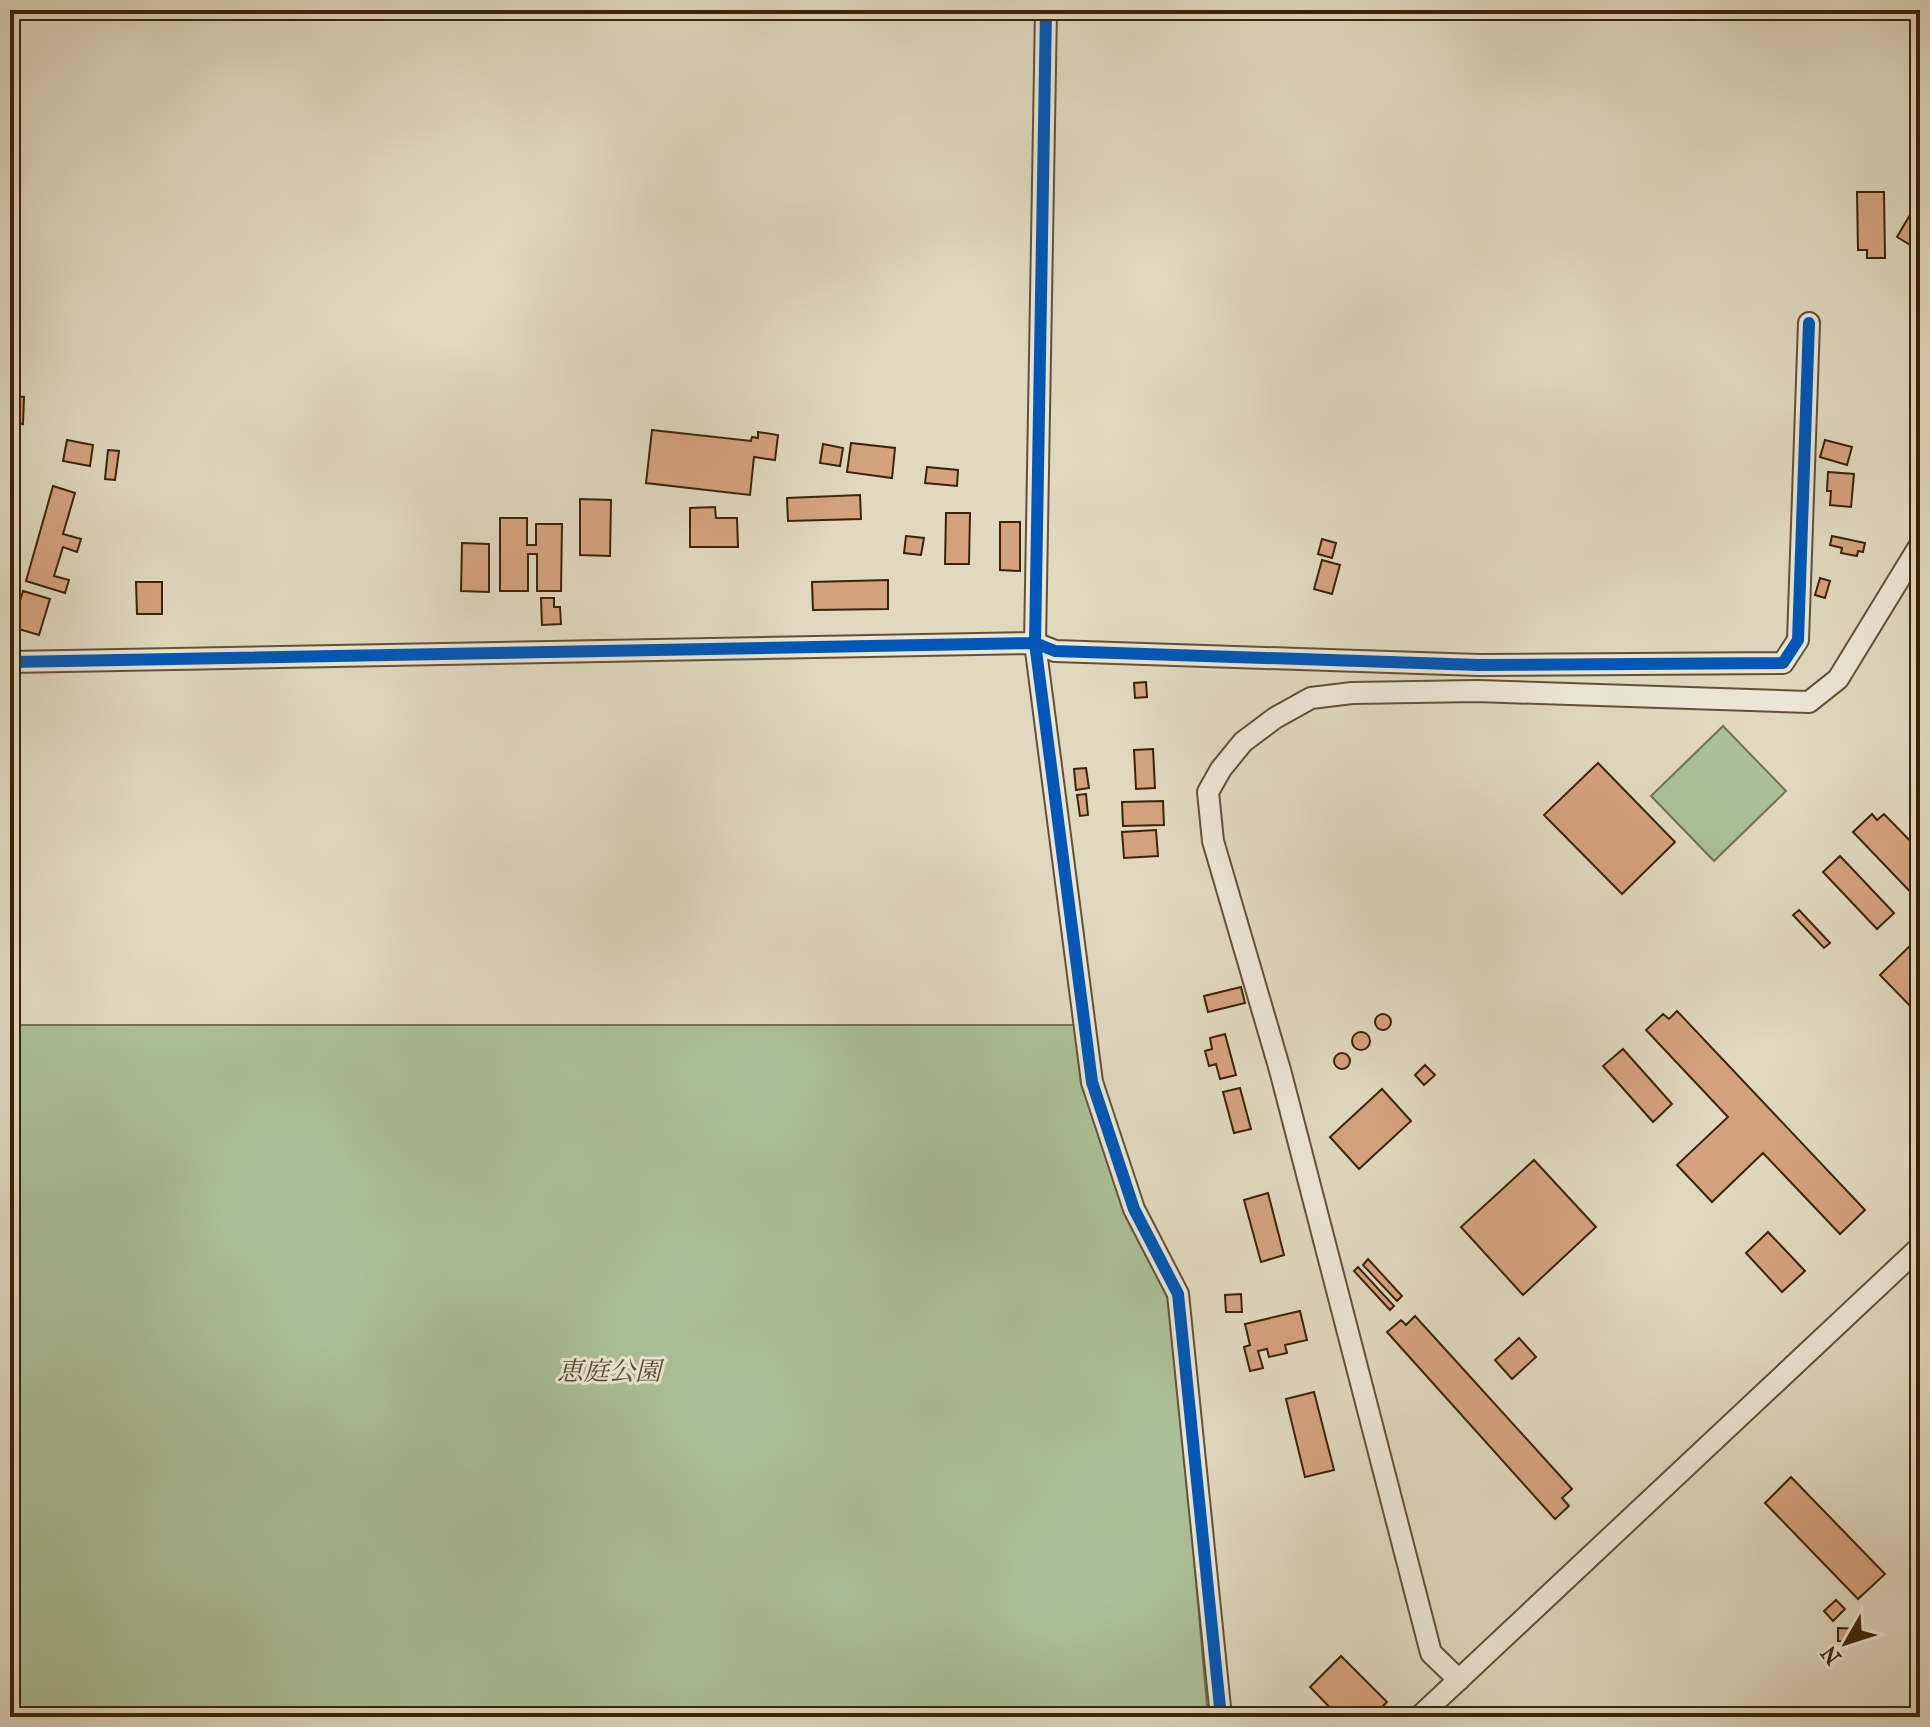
<svg xmlns="http://www.w3.org/2000/svg" width="1930" height="1727" viewBox="0 0 1930 1727" font-family="'IM FELL French Canon','Noto Serif JP',serif">
<rect width="100%" height="100%" fill="#e0d9bf"/>
<filter id="stains"><feTurbulence type="fractalNoise" baseFrequency=".0025" numOctaves="4"/><feColorMatrix values="0 0 0 0 .2 0 0 0 0 .09 0 0 0 0 .02 0 0 0 .5 -.17"/></filter>
<radialGradient id="worn" r=".72"><stop offset=".6" stop-color="#630" stop-opacity="0"/><stop offset="1" stop-color="#630" stop-opacity=".3"/></radialGradient>
<!-- green -->
<path fill="#abc097" stroke="#73724f" stroke-width="2" d="M1723,726l63,65 -72,70 -63,-65z
M10,1025h1065l6,58 46,129 44,83 37,422h-1198z"/>
<!-- building -->
<path fill="#d5a280" stroke="#3b2407" stroke-width="2" d="M1857,192h27l1,66h-18v-8h-9z
M1920,198v35l-8,13 -15,-9z
M16,396l8,1 -1,27 -8,-1z
M652,430l99,11 1,-4 6,1v-6l20,3 -3,25 -21,-3 -4,38 -104,-12z
M67,440l26,5 -3,21 -27,-5z
M1825,440l27,7 -5,18 -27,-8z
M851,443l44,5 -3,30 -45,-6z
M823,444l20,4 -3,18 -20,-3z
M108,450l11,1 -4,29 -10,-1z
M927,467l31,3 -1,16 -32,-3z
M1828,472l26,2 -3,33 -21,-2 1,-14h-4z
M53,486l22,7 -12,41 18,5 -4,13 -14,-5 -9,29 15,4 -4,13 -39,-12z
M860,495l1,24 -73,2 -1,-23z
M580,499l31,1 -1,56 -30,-1z
M715,507l1,11h21l1,29h-48v-39z
M946,513h24l-1,51h-24z
M500,518h27v27h9v-21h26l-1,67h-24v-37h-9v37h-28z
M1000,522h20v49l-20,-1z
M906,536l18,2 -3,17 -17,-2z
M1832,536l33,7 -2,9 -5,-1 -1,5 -16,-3 1,-5 -12,-3z
M1322,539l14,4 -4,15 -14,-4z
M462,543l27,1v48l-28,-1z
M1322,560l18,5 -8,29 -18,-5z
M1820,578l10,3 -5,17 -10,-3z
M888,580v29l-75,1 -1,-28z
M136,582h26v32h-25z
M23,591l27,8 -11,36 -27,-8z
M541,598h13v9h6l1,17 -19,1z
M1146,682l1,15 -12,1 -1,-15z
M1153,749l2,39 -19,1 -2,-39z
M1598,763l77,79 -53,52 -78,-79z
M1086,768l3,20 -13,2 -2,-21z
M1086,794l2,21 -8,1 -3,-21z
M1163,801l1,24 -41,1 -1,-24z
M1872,814l5,6 7,-6 36,37v51l-67,-70z
M1156,830l2,26 -34,2 -2,-26z
M1840,856l54,57 -17,16 -54,-57z
M1799,910l31,33 -6,5 -31,-33z
M1920,936v69l-6,5 -34,-35z
M1241,987l4,16 -37,9 -4,-16z
M1677,1011l188,199 -25,24 -77,-81 -51,49 -35,-37 51,-48 -82,-87 17,-16 6,5z
M1375 1022a8 8 0 1 1 16 0a8 8 0 1 1-16 0Z
M1352 1041a9 9 0 1 1 18 0a9 9 0 1 1-18 0Z
M1225,1034l11,41 -16,4 -4,-15 -7,2 -4,-15 7,-2 -2,-11z
M1623,1049l49,55 -19,18 -50,-56z
M1334 1061a8 8 0 1 1 16 0a8 8 0 1 1-16 0Z
M1425,1065l10,10 -11,10 -9,-10z
M1240,1088l11,41 -17,4 -11,-41z
M1382,1089l29,32 -52,48 -29,-32z
M1534,1160l62,67 -73,68 -62,-68z
M1268,1193l16,62 -23,7 -17,-62z
M1768,1232l37,39 -23,21 -36,-39z
M1368,1259l34,37 -5,5 -34,-36z
M1358,1267l36,39 -4,4 -36,-39z
M1241,1294l1,18h-16l-1,-17z
M1300,1311l7,29 -22,5 2,8 -18,4 -2,-8 -9,2 5,17 -13,3 -6,-24 6,-2 -5,-21z
M1415,1316l157,173 -10,9 7,8 -14,13 -168,-187 14,-12 5,5z
M1519,1338l17,19 -24,22 -17,-19z
M1314,1392l20,78 -29,7 -19,-78z
M1791,1477l94,97 -27,25 -93,-96z
M1836,1600l9,9 -12,12 -9,-10z
M1838,1628l26,1 -1,13 -25,-1z
M1341,1656l46,46 -15,15h-33l-29,-30z"/>
<g fill="none" stroke-linecap="round" stroke-linejoin="round">
<!-- minor casing -->
<g stroke="#645135" stroke-width="24">
<path id="minor" d="M1046,10l-11,633 57,439 42,127 44,85 43,423
M10,662l1025,-19 20,8 424,14 304,-2 15,-23 11,-317
M1459,1680l-28,-27 -151,-583 -67,-229 -5,-49 13,-23 22,-27 32,-24 36,-20 41,-5 125,-2 332,11 29,-23 82,-134
M1419,1717l501,-470"/>
</g>
<!-- minor -->
<use href="#minor" stroke="#ebe6d5" stroke-width="20"/>
<!-- cycleway casing -->
<g stroke="#ebe6d5" stroke-width="17">
<path id="cycleway" d="M1046,10l-11,633 57,439 42,127 44,85 43,423
M10,662l1025,-19 20,8 424,14 304,-2 15,-23 11,-317"/>
</g>
<!-- cycleway -->
<use href="#cycleway" stroke="#0057b8" stroke-width="12"/>
</g>
<g text-anchor="middle" dominant-baseline="central" stroke-width="6" stroke-linejoin="round" paint-order="stroke">
<!-- park labels -->
<g font-size="26" font-style="italic" fill="#574b2b" stroke="#ebe6d5">
<text x="609" y="1371">恵庭公園</text>
</g>
</g>
<!-- margin -->
<rect width="1930" height="1727" fill="none" stroke="#e0d9bf" stroke-width="40"/>
<rect x="12" y="12" width="1906" height="1703" fill="none" stroke="#3b2407" stroke-width="4"/>
<rect x="20" y="20" width="1890" height="1687" fill="none" stroke="#3b2407" stroke-width="2"/>
<!-- north arrow -->
<g transform="translate(1846 1643) rotate(231)" stroke="#ebe6d5" stroke-width="6" paint-order="stroke">
<path d="M0-6L14 30L0 20L-14 30Z" fill="#3b2407"/>
<text y="-12" font-size="22" font-weight="bold" text-anchor="middle" fill="#3b2407">N</text>
</g>
<rect width="100%" height="100%" filter="url(#stains)"/>
<rect width="100%" height="100%" fill="url(#worn)"/>
</svg>
